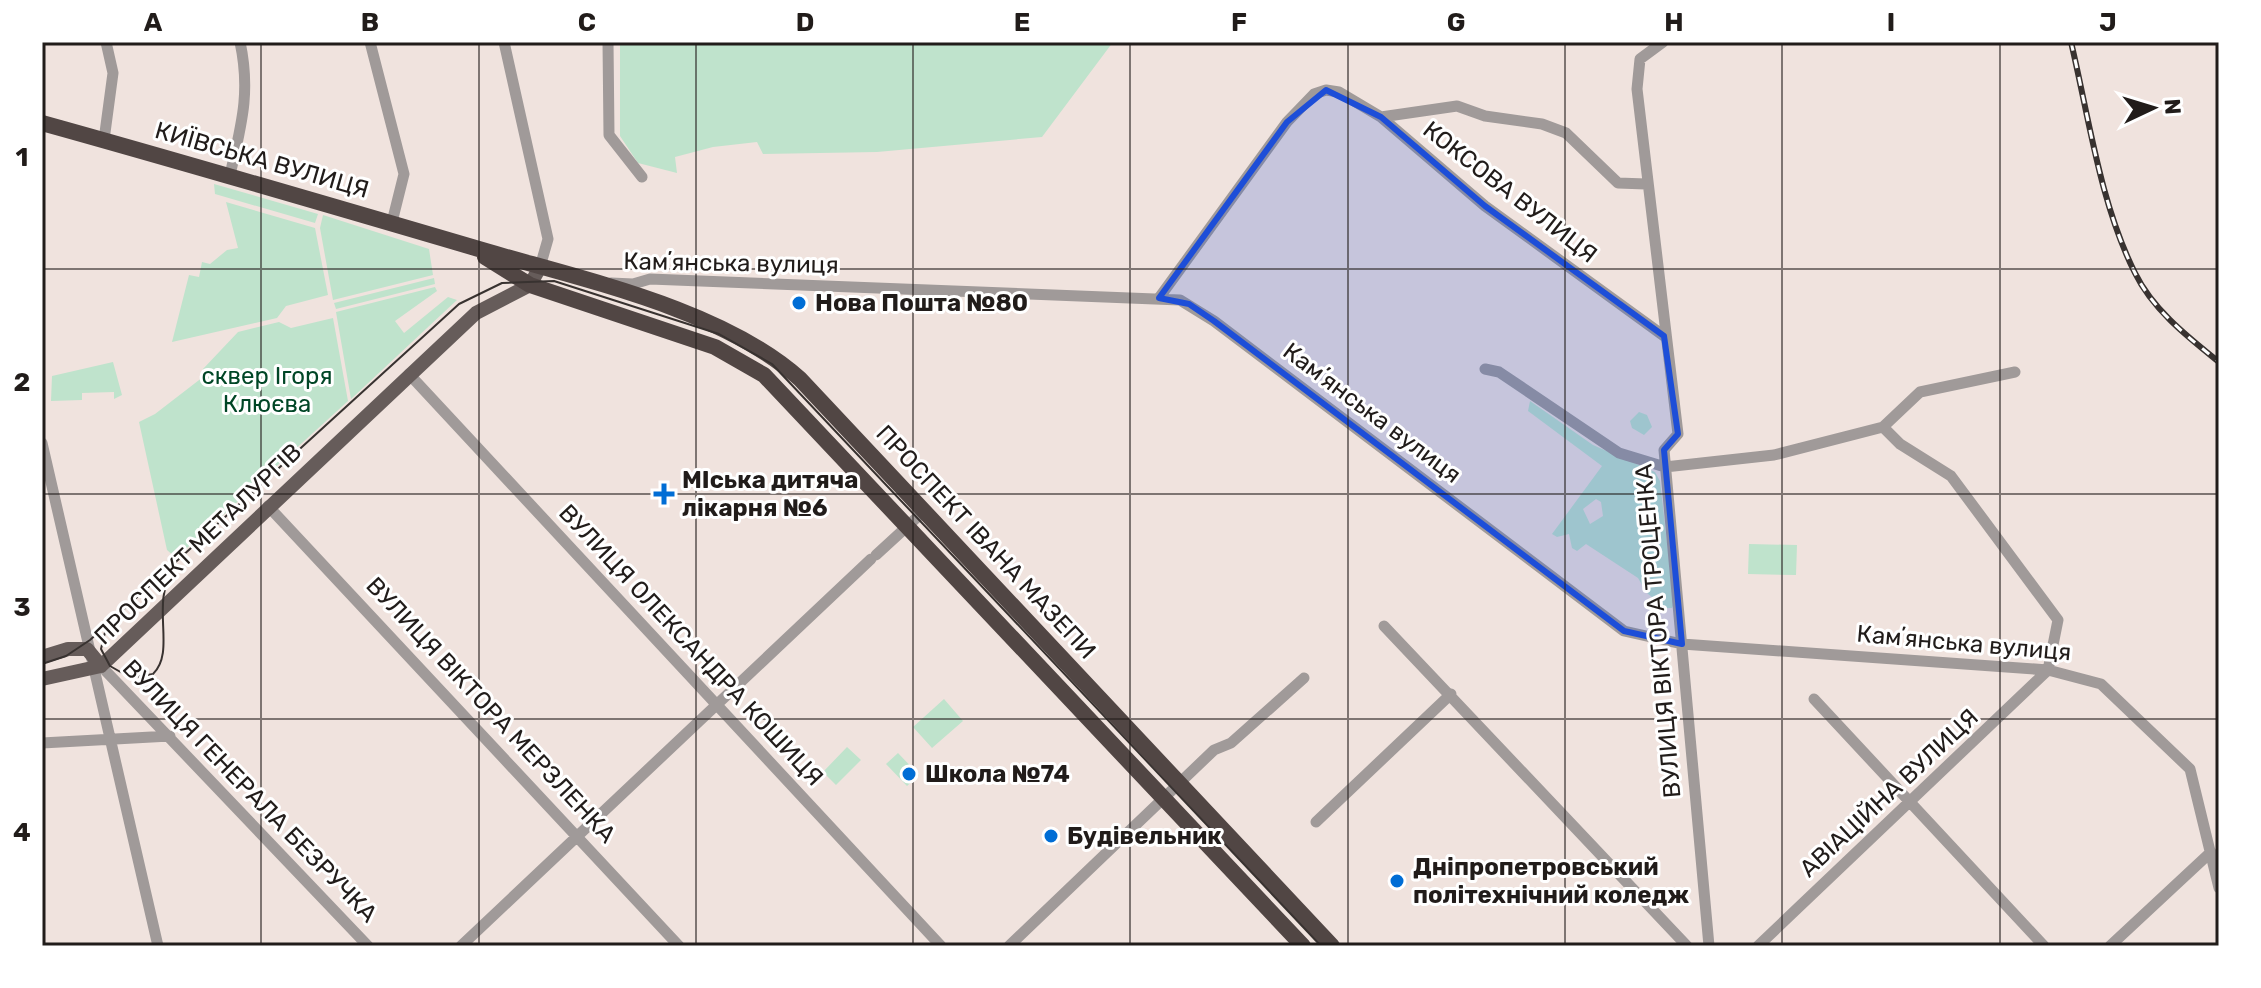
<svg xmlns="http://www.w3.org/2000/svg" width="2261" height="988" viewBox="0 0 2261 988" font-family="Rubik,sans-serif">
<rect width="100%" height="100%" fill="#f0e3de"/>
<!-- green -->
<path fill="#bfe3cc" fill-rule="evenodd" d="M620,42h493l-71,95 -165,15 -114,2 -6,-12 -44,5 -38,10 2,16 -39,-10 -18,-27z
M214,184l104,30 -3,9 -100,-29z
M226,202l89,26 13,67 -42,11 -9,12 -105,24 17,-67 10,2 3,-15 8,2 17,-14 11,-2z
M323,215l106,34 4,26 -100,25 -13,-72z
M434,278l1,6 -99,25 -2,-6z
M435,287l2,4 -42,30 9,12 44,-36 9,3 -106,99 -15,-87z
M333,318l15,83 -172,157 -9,-8 -28,-128 16,-8 48,-37v-8l35,-37 41,-10 12,6z
M113,362l9,33 -8,4v-7l-32,1v7l-31,1 1,-25z
M1530,401l63,44 62,27 5,9 14,123 -2,4h-7l-18,-15 -9,-15 -52,-34 -9,7 -5,-3 -3,-14 -12,3 -5,-3 50,-68 -74,-55zM1596,499l5,3 2,14 -13,8 -7,-15z
M1639,412l8,3 5,12 -8,8 -12,-7 -2,-7z
M1749,544l48,1 -1,30 -48,-1z
M944,699l19,22 -31,27 -19,-21z
M847,747l14,13 -25,25 -13,-13z
M898,753l21,22 -12,11 -21,-22z"/>
<g fill="none" stroke-linecap="round" stroke-linejoin="round">
<!-- minor -->
<path stroke="#a09a99" stroke-width="11" d="M370,42l34,132 -12,48
M504,42l44,197 -8,28
M608,42l1,93 33,42
M1663,42l-23,17 -3,30 41,345 -14,16 45,496
M1381,117l76,-11 28,10 57,8 24,9 52,50 28,1
M104,140l9,-67 -7,-31
M230,175c11,-49 21,-82 10,-133
M611,283l22,1 17,-5 530,21 34,21 410,310 58,13 366,26 53,14 89,85 29,119
M1159,298l128,-176 27,-28 12,-4 13,2 42,25 104,89 179,130
M1485,369l14,3 120,81 46,14 109,-12 109,-28 37,-35 95,-20
M409,374l532,572
M42,443l116,503
M268,506l411,440
M876,555l48,-44
M1384,626l303,320
M101,666l267,280
M1814,699l230,247
M42,743l128,-7
M1316,822l135,-128
M461,946l410,-387
M1009,946l205,-196 17,-7 73,-65
M1758,946l290,-276 10,-50 -107,-144 -51,-32 -17,-17
M2110,946l101,-94"/>
<!-- major -->
<path stroke="#665c5a" stroke-width="14" d="M42,657l26,-8h19l14,17
M42,679l59,-13 375,-353 54,-28 10,-18"/>
<!-- highway -->
<path stroke="#514644" stroke-width="16" d="M42,123c144,40 287,82 430,124 103,31 248,60 328,132l532,567
M485,257l45,28 185,62 49,28 539,571"/>
<!-- tram -->
<path stroke="#383230" stroke-width="2" d="M106,628l-5,21 9,17 21,12 22,-4c24,-23 -4,-72 21,-104
M42,664l24,-8 24,-16 369,-336 43,-21 52,-2 165,53 53,30 549,582"/>
<!-- rail casing -->
<g stroke="#383230" stroke-width="6">
<path id="rail" d="M2071,42c18,76 29,161 64,231 18,37 53,64 84,89"/>
</g>
<!-- rail -->
<use href="#rail" stroke="#fff" stroke-width="3" stroke-dasharray="9" stroke-linecap="butt"/>
</g>
<!-- marked area -->
<path fill="#1d4ed8" fill-opacity="0.2" stroke="#1d4ed8" stroke-width="6" stroke-linejoin="round" d="M1326,90l55,27 104,89 179,130 14,98 -14,16 18,194 -58,-13 -410,-310 -25,-17 -30,-6 128,-176z"/>
<!-- grid -->
<path fill="none" stroke="#211c1a" stroke-width="2" stroke-opacity="0.55" d="M261,42v904M479,42v904M696,42v904M913,42v904M1130,42v904M1348,42v904M1565,42v904M1782,42v904M2000,42v904M42,269h2177M42,494h2177M42,719h2177"/>
<!-- markers -->
<g fill="#006dd5" stroke="#fff" stroke-width="3">
<circle cx="799" cy="303" r="8"/>
<path d="M660 482h8v8h8v8h-8v8h-8v-8h-8v-8h8z"/>
<circle cx="909" cy="774" r="8"/>
<circle cx="1051" cy="836" r="8"/>
<circle cx="1397" cy="881" r="8"/>
</g>
<g text-anchor="middle" dominant-baseline="central" stroke-width="6" stroke-linejoin="round" paint-order="stroke">
<!-- street labels -->
<g font-size="24" fill="#211c1a" stroke="#fff">
<text transform="translate(262 160) rotate(16)">КИЇВСЬКА ВУЛИЦЯ</text>
<text transform="translate(1510 192) rotate(38)">КОКСОВА ВУЛИЦЯ</text>
<text transform="translate(731 263) rotate(1)">Камʼянська вулиця</text>
<text transform="translate(1372 413) rotate(37)">Камʼянська вулиця</text>
<text transform="translate(986 542) rotate(47)">ПРОСПЕКТ ІВАНА МАЗЕПИ</text>
<text transform="translate(198 544) rotate(-44)">ПРОСПЕКТ МЕТАЛУРГІВ</text>
<text transform="translate(1658 631) rotate(-95)">ВУЛИЦЯ ВІКТОРА ТРОЦЕНКА</text>
<text transform="translate(1964 643) rotate(5)">Камʼянська вулиця</text>
<text transform="translate(691 645) rotate(47)">ВУЛИЦЯ ОЛЕКСАНДРА КОШИЦЯ</text>
<text transform="translate(491 710) rotate(47)">ВУЛИЦЯ ВІКТОРА МЕРЗЛЕНКА</text>
<text transform="translate(250 791) rotate(46)">ВУЛИЦЯ ГЕНЕРАЛА БЕЗРУЧКА</text>
<text transform="translate(1889 793) rotate(-43)">АВІАЦІЙНА ВУЛИЦЯ</text>
</g>
<!-- poi labels -->
<g font-size="24" font-weight="bold" fill="#211c1a" stroke="#fff" text-anchor="start">
<text x="815" y="303">Нова Пошта №80</text>
<text x="682" y="480">МІська дитяча<tspan x="682" dy="28">лікарня №6</tspan></text>
<text x="925" y="774">Школа №74</text>
<text x="1067" y="836">Будівельник</text>
<text x="1413" y="867">Дніпропетровський<tspan x="1413" dy="28">політехнічний коледж</tspan></text>
</g>
<!-- park labels -->
<g font-size="24" fill="#004626" stroke="#fff">
<text x="267" y="376">сквер Ігоря<tspan x="267" dy="28">Клюєва</tspan></text>
</g>
</g>
<!-- border -->
<rect width="2261" height="988" fill="none" stroke="#ffffff" stroke-width="88"/>
<!-- north arrow -->
<g transform="translate(2153 108) rotate(86)" stroke="#ffffff" stroke-width="6" paint-order="stroke">
<path d="M0-6L14 30L0 20L-14 30Z" fill="#211c1a"/>
<text y="-12" font-size="22" font-weight="bold" text-anchor="middle" fill="#211c1a">N</text>
</g>
<rect x="44" y="44" width="2173" height="900" fill="none" stroke="#211c1a" stroke-width="3"/>
<g font-size="26" text-anchor="middle" font-weight="bold" fill="#211c1a">
<text x="153" y="31">A</text>
<text x="370" y="31">B</text>
<text x="587" y="31">C</text>
<text x="805" y="31">D</text>
<text x="1022" y="31">E</text>
<text x="1239" y="31">F</text>
<text x="1456" y="31">G</text>
<text x="1674" y="31">H</text>
<text x="1891" y="31">I</text>
<text x="2108" y="31">J</text>
<text x="22" y="166">1</text>
<text x="22" y="391">2</text>
<text x="22" y="616">3</text>
<text x="22" y="841">4</text>
</g>
</svg>
